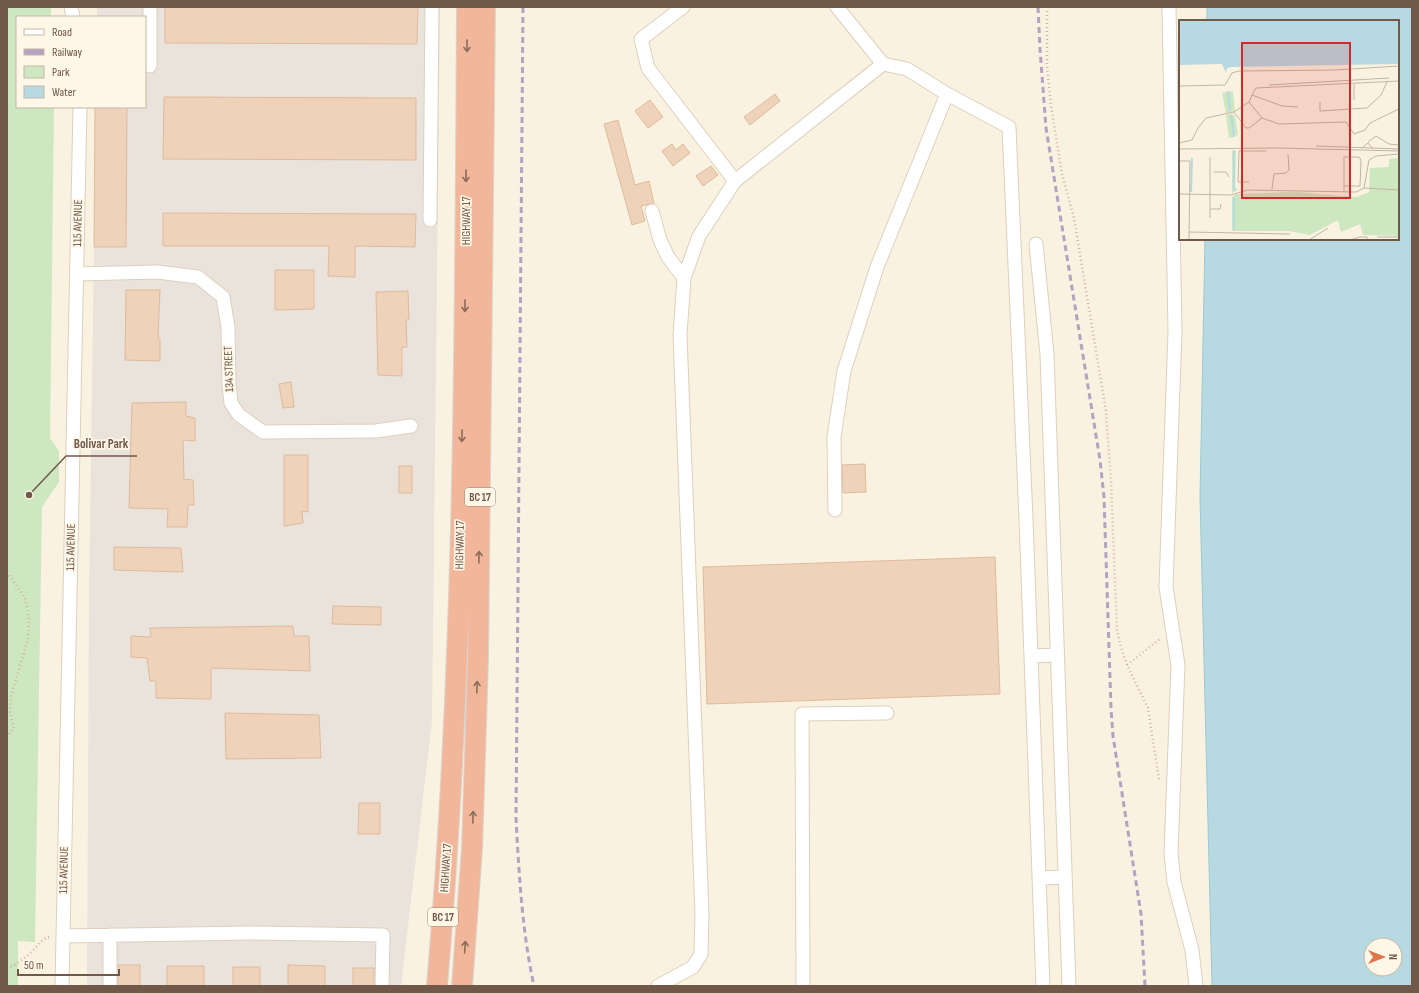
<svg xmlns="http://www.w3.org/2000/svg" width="1419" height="993" viewBox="0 0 1419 993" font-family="'Sofia Sans Condensed',sans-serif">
<rect width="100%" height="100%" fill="#faf2e0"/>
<!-- industrial -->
<path fill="#e9e3dc" d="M97,7h343l-8,714 -31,265h-314l2,-393 7,-486h49v-90h-48z"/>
<!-- green -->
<path fill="#cde7c0" d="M7,7h44v10h-34v90h37l-4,331 9,13v31l-17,25 -7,435 -17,-1v45h-11z"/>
<!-- water -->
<path fill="#b7d9e2" stroke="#9dc8d3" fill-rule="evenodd" d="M1207,7h205v979h-200l-12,-489 5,-258h193v-218h-191zM1371,945h24v24h-24z"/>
<!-- building -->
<path fill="#eed2ba" stroke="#e0ba9b" d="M165,7h253l-1,37 -252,-1z
M775,94l5,7 -30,24 -6,-8z
M164,97l252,1v62l-253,-1z
M650,100l13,17 -15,11 -13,-17z
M95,107h32l-1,140h-32z
M618,120l17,65 14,-4 5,22 -13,3 4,15 -13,4 -28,-101z
M672,144l4,6 7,-6 7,9 -17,13 -11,-15z
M711,166l7,9 -15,11 -7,-10z
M163,213l253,1 -1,33 -60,-1v31l-27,-1 1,-30h-166z
M275,270h39v39l-39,1z
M126,290h34l-2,48h2v23l-35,-1z
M408,291l1,29h-3l1,27h-5v29l-24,-1 -2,-83z
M291,382l3,25 -11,1 -4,-24z
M186,402v14l9,2v23l-12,-1 1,39 9,1 1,25h-6l-1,22h-20l1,-18 -39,-1 3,-105z
M284,455h24v57l-6,-1 1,12 -19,3z
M865,464l1,28 -23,1 -1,-28z
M399,466h13v27h-13z
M114,547l67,1 2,24 -69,-2z
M995,557l5,137 -293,10 -4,-137z
M333,606l48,1v18l-49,-1z
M293,626l1,10h15l1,35 -99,-3v31l-55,-1v-17h-6l-3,-23 -16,-1v-21l20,1 -1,-9z
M225,713l94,2 2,43 -95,1z
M359,803h21v31h-22z
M118,965h22v21h-22z
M288,965l37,1v20h-37z
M167,966h37v20h-37z
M233,967h27v19h-27z
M353,968h21v18h-21z"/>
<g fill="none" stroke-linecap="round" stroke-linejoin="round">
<!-- minor casing -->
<g stroke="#decfbd" stroke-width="15">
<path id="minor" d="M71,7l2,10
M150,7v59
M683,7l-42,32 7,29 87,113 148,-117
M1169,7l6,324 -9,256 12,78 -7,188 3,29 18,68 4,36
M947,94l62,33 17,392 17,467
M652,211l8,29 8,17 16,21
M430,220l2,-213
M1036,244l11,110 22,632
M77,274l80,-2 41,5 25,20 5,30 1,58 2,18 8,12 24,17 113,-1 35,-5
M835,510l-1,-73 10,-66 33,-104 70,-173 -40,-25 -24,-5 -46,-57
M1031,656l26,-1
M1039,878l26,-1
M63,936l185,-3 135,2 -1,51
M62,986l18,-879
M110,986v-51
M658,986l35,-19 8,-13 1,-40 -22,-579 4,-57 15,-42 36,-55
M803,986l-1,-272 85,-1"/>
</g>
<!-- highway casing -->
<g stroke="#dad4d0" stroke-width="22">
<path id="highway" d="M437,986c28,-325 28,-653 30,-979
M462,986l10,-137 6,-189 7,-653"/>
</g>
<!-- path -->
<path stroke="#d2b59d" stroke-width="2.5" stroke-dasharray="1 3" stroke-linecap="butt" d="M1047,7v59l4,40 11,68 12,44 32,193 5,71 6,148 3,14 7,21 21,43 11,72
M7,572l18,26 4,20 -1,21 -17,57 -1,16 4,16 -7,8
M1127,665l34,-27
M7,968c10,-3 22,-13 29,-21 5,-5 7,-9 15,-10"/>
<!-- minor -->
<use href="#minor" stroke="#fff" stroke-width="13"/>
<!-- highway -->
<use href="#highway" stroke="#f2b69a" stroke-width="20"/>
<!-- rail -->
<path stroke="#b5a1c2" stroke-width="3" stroke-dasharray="6 4" stroke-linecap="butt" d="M523,7l-7,811c3,56 6,113 18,168
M1038,7l2,42 6,79 54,332 4,37 7,211 2,28 28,178 4,72"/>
</g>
<!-- one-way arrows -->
<defs><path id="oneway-shaft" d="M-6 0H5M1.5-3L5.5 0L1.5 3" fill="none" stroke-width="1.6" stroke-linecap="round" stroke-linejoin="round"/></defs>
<g stroke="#8a6c59">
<use href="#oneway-shaft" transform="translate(467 46) rotate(90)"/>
<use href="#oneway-shaft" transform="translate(466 176) rotate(90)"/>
<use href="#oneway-shaft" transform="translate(465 306) rotate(90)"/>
<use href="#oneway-shaft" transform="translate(462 436) rotate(91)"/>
<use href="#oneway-shaft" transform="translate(479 557) rotate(-89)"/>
<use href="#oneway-shaft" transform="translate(477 687) rotate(-88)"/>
<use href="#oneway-shaft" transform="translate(473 817) rotate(-88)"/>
<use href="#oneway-shaft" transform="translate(465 947) rotate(-86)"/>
</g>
<g text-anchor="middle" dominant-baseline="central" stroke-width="3.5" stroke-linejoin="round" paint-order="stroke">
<!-- shield labels -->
<g fill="#fef6e6" stroke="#9b8878" stroke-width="1">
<rect x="465" y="488" width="30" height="18" rx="3"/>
<rect x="428" y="908" width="30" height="18" rx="3"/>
</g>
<g font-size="11" font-weight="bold" fill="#705949">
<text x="480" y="497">BC 17</text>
<text x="443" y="917">BC 17</text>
</g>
<!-- street labels -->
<g font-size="12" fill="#705949" stroke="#fef6e6">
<text transform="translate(466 221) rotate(-90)">HIGHWAY 17</text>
<text transform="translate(78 223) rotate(-89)">115 AVENUE</text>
<text transform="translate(229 369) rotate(-92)">134 STREET</text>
<text transform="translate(460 545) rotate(-89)">HIGHWAY 17</text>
<text transform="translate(71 547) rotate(-89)">115 AVENUE</text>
<text transform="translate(446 868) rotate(-86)">HIGHWAY 17</text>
<text transform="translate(64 870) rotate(-89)">115 AVENUE</text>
</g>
</g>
<!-- overview -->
<g transform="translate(1179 20)">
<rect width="220" height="220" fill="#faf2e0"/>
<path d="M50,71l4,1 2,19 -9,2 -4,-20zM53,94l3,2 3,19 -9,3 -3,-23zM53,130h4l-1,37 3,3 -6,3zM220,138v78l-36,-1 -3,-11 -19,8 -3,-12 -28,15 -21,-4h-57v-34l4,-3 59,-2 62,5 12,-5 1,-24 19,-1v-8z" fill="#cde7c0"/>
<path d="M0,0h220v44l-168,3 -4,1 -1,5 -4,-9 -43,1z" fill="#b7d9e2"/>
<path fill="none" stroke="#b7d9e2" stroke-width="2" d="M49,72l2,19M52,95l3,22M55,171v-40M12,172l1,-34M55,177v33"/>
<path fill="none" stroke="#c3b5a4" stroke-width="1" d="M175,64v16M90,65l120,-7M0,66l46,-1 7,-12 7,-2 96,-1 64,-4M73,75l4,-7 143,-7M141,82v9l47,-3 14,-13 6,-13M55,92l12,16h3l13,-10 -13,-16M83,98l17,6 67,-2 8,12 11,-4 5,-7 29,-14M189,122l8,-6 13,8 10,1M0,123l13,-3 6,-12 8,-10 28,-6 15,-10 3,-7 30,11 16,1M137,126l83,3M183,128l6,-5 5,6M0,129l99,-1 121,3M0,141h11l-1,79M35,152h12l3,5M70,162h-11l1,-31h27M165,166h16l1,-26 -2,-3h-15v35M185,168l5,-28 7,-4 23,-2M185,168l35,2M93,169l2,-15 12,-1 3,-3 -1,-16M0,174l52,1 16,-5 109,2 8,-4M31,189h10l1,-5M31,198v-61M10,212l101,2M198,217h22M130,220l19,-12M171,220l10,-3h7v3"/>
<path fill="#d62828" fill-opacity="0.15" stroke="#d62828" stroke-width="2" d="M63,23h108v155h-108z"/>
<rect width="220" height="220" fill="none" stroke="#705949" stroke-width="2"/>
</g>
<!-- callouts -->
<path fill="none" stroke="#705949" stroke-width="1.5" d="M29 495L66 456H137"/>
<circle fill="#705949" stroke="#fef6e6" stroke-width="1.5" cx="29" cy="495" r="4"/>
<g font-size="13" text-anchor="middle" font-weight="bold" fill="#705949" stroke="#fef6e6" stroke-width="3.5" stroke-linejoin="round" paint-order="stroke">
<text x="101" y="448">Bolivar Park</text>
</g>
<!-- border -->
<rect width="1419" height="993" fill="none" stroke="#705949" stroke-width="16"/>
<!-- legend -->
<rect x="16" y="16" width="130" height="92" fill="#fef6e6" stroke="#c5b7a7"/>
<rect x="24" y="29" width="20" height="6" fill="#ffffff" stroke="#c5b7a7"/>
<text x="52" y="36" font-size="12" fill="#705949">Road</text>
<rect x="24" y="49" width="20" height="6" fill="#b5a1c2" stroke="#c5b7a7"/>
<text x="52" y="56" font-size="12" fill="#705949">Railway</text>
<rect x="24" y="66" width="20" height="12" fill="#cde7c0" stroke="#c5b7a7"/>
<text x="52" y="76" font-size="12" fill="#705949">Park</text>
<rect x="24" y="86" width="20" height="12" fill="#b7d9e2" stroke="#c5b7a7"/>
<text x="52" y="96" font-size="12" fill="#705949">Water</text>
<!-- north arrow -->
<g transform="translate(1383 957) rotate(90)"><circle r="19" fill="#fef6e6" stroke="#c5b7a7"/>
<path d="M0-3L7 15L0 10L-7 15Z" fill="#df754b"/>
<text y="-6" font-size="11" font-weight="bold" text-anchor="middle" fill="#705949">N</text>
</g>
<!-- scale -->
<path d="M18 969v6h101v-6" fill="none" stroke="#705949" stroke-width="2"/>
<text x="24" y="969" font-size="12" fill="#705949" stroke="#fef6e6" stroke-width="3" paint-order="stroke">50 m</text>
</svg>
